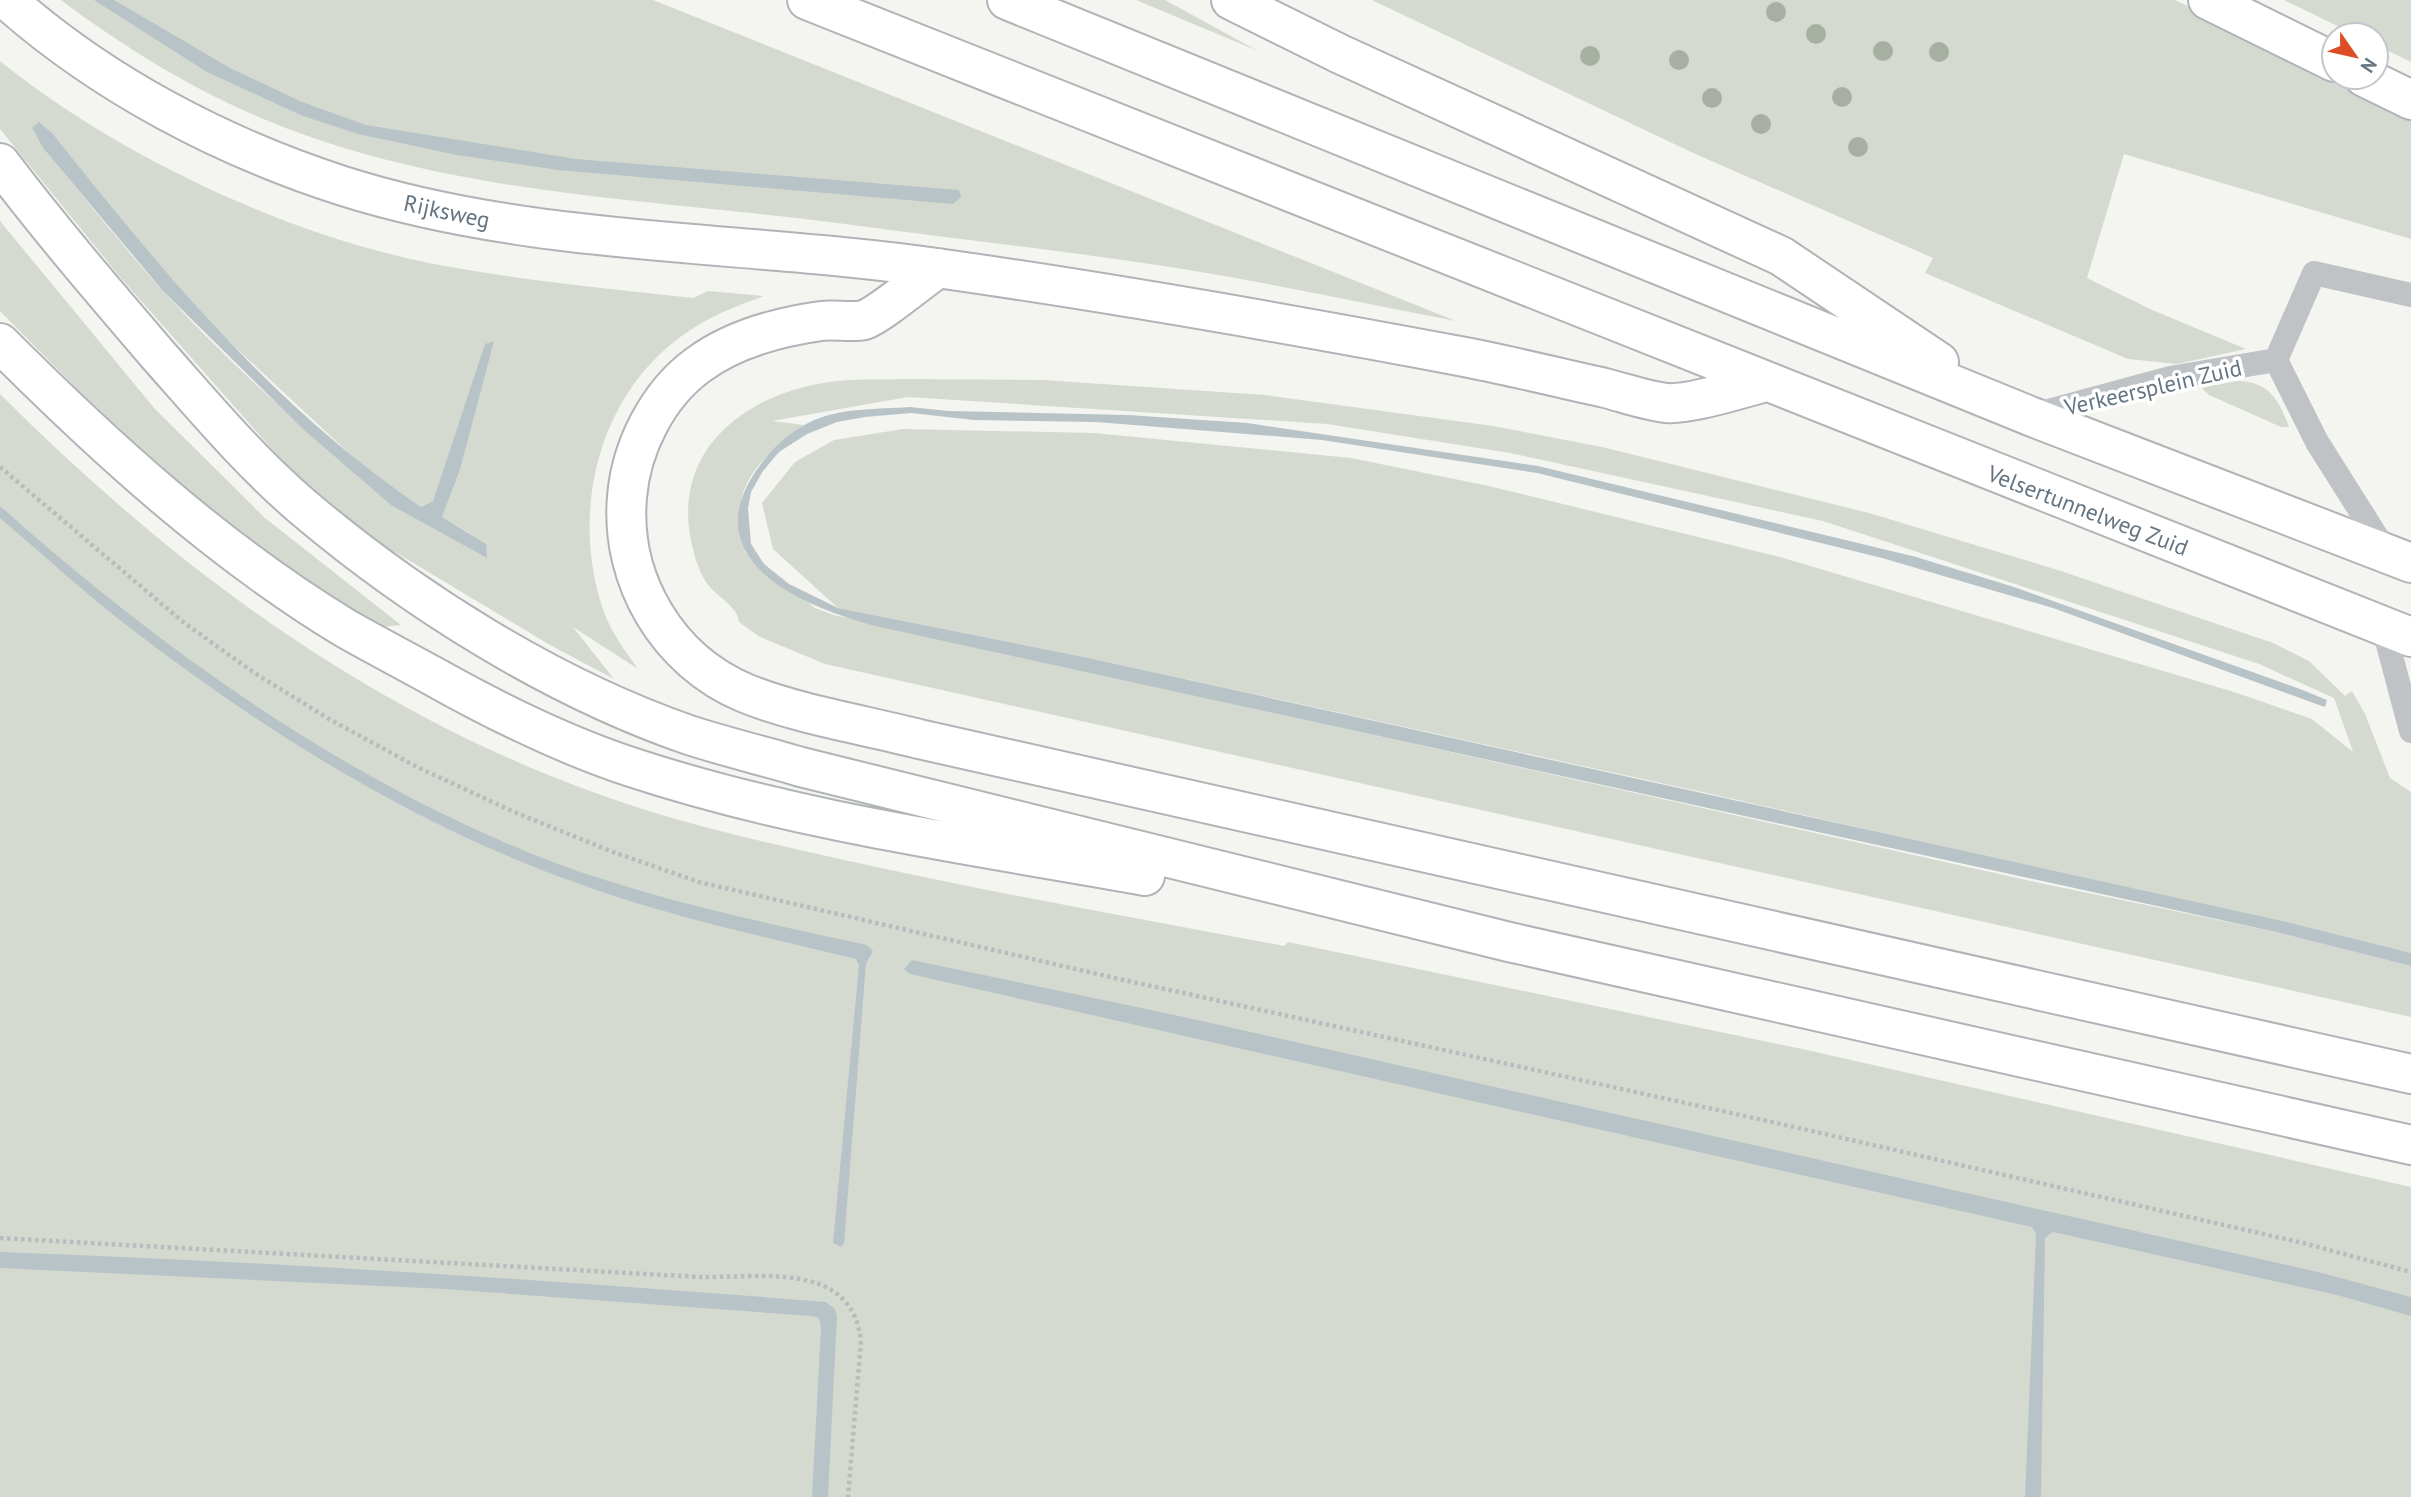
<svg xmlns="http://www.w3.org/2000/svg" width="2411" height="1497" viewBox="0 0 2411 1497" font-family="'PT Sans',sans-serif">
<rect width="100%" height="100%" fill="#f4f4f0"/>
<!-- green -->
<path fill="#d5dad1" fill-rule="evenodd" d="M61,0h592l803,321c-93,-18 -186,-38 -279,-53 -110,-17 -221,-29 -332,-44 -198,-26 -404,-28 -591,-109 -69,-30 -133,-70 -193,-115z
M1136,0h29l93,51z
M1372,0h803l236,115v124l-287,-85 -37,124 63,31 96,40 -69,15 -49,-5 -203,-86 8,-15 -242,-106z
M2284,0h127v62l-35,-17v-10h-20z
M0,61c119,96 294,178 445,205 82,15 166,23 248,32l15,-7 56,5c-25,9 -49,18 -72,33 -92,58 -123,180 -89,280 7,22 22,41 35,60l-65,-42 41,52 -64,-34 -170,-102 -87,-70 -173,-196 -120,-148zM32,128l22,7 78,99 88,99 147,137 54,37 12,-6 60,-160 -33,129 -18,47 30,18 15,23c-121,-70 -230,-165 -324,-267 -42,-46 -80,-96 -120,-143z
M0,221l155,188 110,109 136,107 -27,3 -117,-81 -54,-43 -84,-72 -119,-121z
M904,379l139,1 222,15 228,31 109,21 267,66 192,58 212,72 36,18 36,35 7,-5 13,23 25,64 21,14v161l-700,-159 -622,-136 -251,-50 -65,-59 -11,-46 33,-41 39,-22 69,-11 191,4 257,25 138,28 291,71 454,135 78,27 41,33 -19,-54 -75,-34 -436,-143 -313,-68 -183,-29 -419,-27 -136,24 32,4c-25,19 -57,43 -63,76 -2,15 3,35 4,51l70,56 19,7 1206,268 236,49 135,34v51l-1586,-353 -65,-27 -21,-15c-2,-17 -23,-25 -33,-40 -5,-8 -10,-20 -12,-29 -27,-95 42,-155 129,-170 26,-5 55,-3 81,-4z
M2238,381c30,0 42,20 51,46h-8l-72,-32 -8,-8z
M0,394c187,187 397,339 652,418 62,19 125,33 188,47 147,33 296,59 444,87l4,-4 519,108 604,137v310h-2411z"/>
<!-- water -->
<path fill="#b8c3c7" d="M94,0h20l116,68 72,34 64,23 210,34 383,31 2,7 -8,7 -395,-34 -101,-15 -99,-21 -55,-18 -96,-44z
M39,122l15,13c108,137 221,273 367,372l12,-6 52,-157 9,-3 -34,129 -18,47 44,27 1,14 -96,-53 -88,-76 -140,-138 -120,-143 -11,-20z
M910,407l38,4 180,4 119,8 291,43 378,91 98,30 286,102 27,11 -2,7 -6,-2 -266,-97 -171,-50 -345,-85 -215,-33 -226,-18 -122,-2 -63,-7 -46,4 -28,5 -30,12 -28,18 -16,19 -12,21 -3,17 3,35 13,20 25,20 49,24 251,50 1193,263 129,32v13l-135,-34 -1396,-305c-76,-19 -192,-67 -119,-163 16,-22 41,-42 68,-49 25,-7 55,-6 81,-8z
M0,506c156,139 331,265 525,345 110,45 227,69 342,94l6,6 -7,13 -22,279 -3,4 -8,-4 26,-278 -3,-6c-95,-23 -190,-43 -282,-77 -157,-56 -304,-147 -436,-248 -48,-36 -92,-77 -138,-116z
M912,960l272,57 1134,255 93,25v19l-74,-21 -284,-63 -8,6 -4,259h-16l11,-263 -4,-7 -1122,-253 -6,-5z
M0,1252c276,10 551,28 826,50l9,7 2,7 -9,181h-16l9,-169 -2,-10 -8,-2 -366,-27 -445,-21z"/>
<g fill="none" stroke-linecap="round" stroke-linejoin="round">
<!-- motorway casing -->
<g stroke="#b0b4b7" stroke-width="42">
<path id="motorway" d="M7,0c96,85 215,147 336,186 192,61 403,54 601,83 176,25 351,56 526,89 45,9 90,20 135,30 20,5 42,13 62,15 23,2 75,-15 99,-21
M807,0l1604,637
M1007,0l1023,416 381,147
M1231,0l109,54 441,202 158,106
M2208,0l126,62
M2364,77l47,23
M0,163c50,66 104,129 158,192 47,53 92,107 146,153 110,93 249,180 385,227 37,12 75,21 112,32l708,175 902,203
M938,268c-16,11 -59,47 -74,52 -13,3 -29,-1 -43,1 -43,6 -88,18 -123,44 -41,30 -67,83 -71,132 -7,83 40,163 118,196 51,21 120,32 174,46l1492,335
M0,343c105,105 218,208 345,285 28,16 57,31 86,47 64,36 130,69 200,92 167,55 342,78 514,109"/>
</g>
<!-- path -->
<path stroke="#b9bbbd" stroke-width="4.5" stroke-dasharray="3.5 3.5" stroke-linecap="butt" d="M0,467l183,155 70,50 76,47 88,48 97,45 99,40 86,30 407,94 666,146 531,121 108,29
M0,1238l701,39c60,1 151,-17 160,64l-13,156"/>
<!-- service -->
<path stroke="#bfc3c6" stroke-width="24" d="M2276,360l38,-87 97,22
M2030,416l140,-38 106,-18 41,82 70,111
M2383,626l28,105"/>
<!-- motorway -->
<use href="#motorway" stroke="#fff" stroke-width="38"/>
</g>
<!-- trees -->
<g fill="#a6afa2">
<circle cx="1776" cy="12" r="10"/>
<circle cx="1816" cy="34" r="10"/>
<circle cx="1883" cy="51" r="10"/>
<circle cx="1939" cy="52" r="10"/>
<circle cx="1590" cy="56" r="10"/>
<circle cx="1679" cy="60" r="10"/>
<circle cx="1842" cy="97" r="10"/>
<circle cx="1712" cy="98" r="10"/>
<circle cx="1761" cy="124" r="10"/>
<circle cx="1858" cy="147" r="10"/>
</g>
<g text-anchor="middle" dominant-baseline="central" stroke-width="7" stroke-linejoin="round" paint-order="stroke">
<!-- street labels -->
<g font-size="23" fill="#647480" stroke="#fff">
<text transform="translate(447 211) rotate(12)">Rijksweg</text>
<text transform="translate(2153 387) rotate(-13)">Verkeersplein Zuid</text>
<text transform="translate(2088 510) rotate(21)">Velsertunnelweg Zuid</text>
</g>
</g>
<!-- north arrow -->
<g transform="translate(2355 56) rotate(124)"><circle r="33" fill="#ffffff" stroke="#c1c7cc" stroke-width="2"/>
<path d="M0-5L12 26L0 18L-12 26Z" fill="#dd4d26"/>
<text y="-10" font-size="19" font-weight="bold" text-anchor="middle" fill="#647480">N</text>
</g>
</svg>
